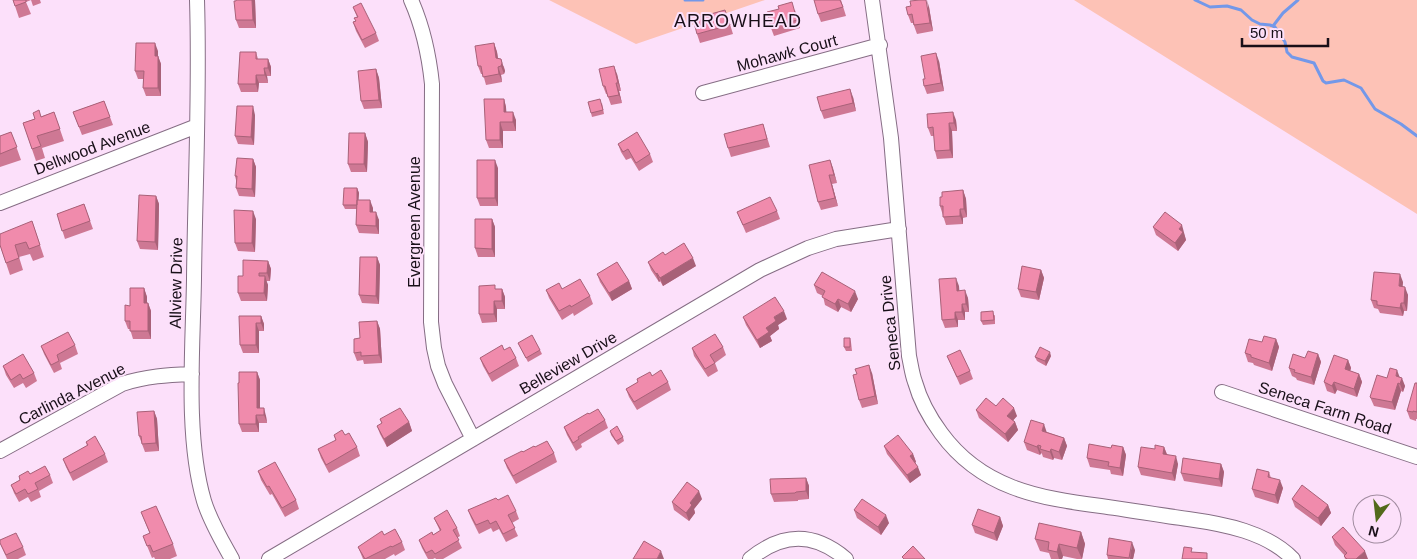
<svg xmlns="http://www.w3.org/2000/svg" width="1417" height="559" viewBox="0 0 1417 559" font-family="Helvetica,sans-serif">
<rect width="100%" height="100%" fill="#fce0fa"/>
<!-- green -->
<path fill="#fdc2b6" d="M549,0h216l-129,44z
M1074,0h343v214z"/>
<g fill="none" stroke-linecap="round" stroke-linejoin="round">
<!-- stream -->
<path stroke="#7398e9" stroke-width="3" d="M685,0h18
M1195,0l15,7 17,-1 14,4 11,10 8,4 10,1 5,2 10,15 2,10 5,5 22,6 9,18 3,2 18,-3 17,8 14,21 26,15 16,12
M1273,26l10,-13 15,-13"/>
<!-- street casing -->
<g stroke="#856d84" stroke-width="16">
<path id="street" d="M197,0c3,93 -2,187 -3,279 -1,69 -9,157 10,222 6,20 18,40 28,58
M411,0c12,27 18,55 21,84l-1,238 3,26 4,18 7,18 28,55
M872,0l19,138 18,218c2,9 3,18 6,26 5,18 15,36 26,51 40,55 97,65 160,73 29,4 58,9 87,13 36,5 79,13 105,40
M703,93l177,-48
M0,203l197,-77
M1222,392l195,65
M0,451l122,-67c24,-8 46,-9 70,-10
M269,559l491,-289 48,-22 28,-9 63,-10
M750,559c33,-27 64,-27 96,0"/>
</g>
<!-- street -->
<use href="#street" stroke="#fff" stroke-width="14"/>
</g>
<!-- wall -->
<path fill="#ce7894" d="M13,0h27l1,3 -8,3 -2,-6 -5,2 5,12 -12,4z
M236,0h19l1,28h-17l-3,-8z
M841,0l5,16 -25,6 -3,-8z
M353,7l23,26 3,8 -14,7 -9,-17 -3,-9 2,-1 2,-4z
M929,7l4,24 -16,3 -4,-11h-2l-3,-8z
M795,10l5,18 -26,8 -3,-8z
M728,18l5,16 -33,9 -3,-9z
M494,43l3,9 1,6 6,9 1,4 -1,3 -3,1 1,7 -16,3 -3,-11h-2l-3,-8z
M158,51v5l3,8v32h-15l-3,-8v-9h-5l-3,-8z
M256,52l2,7h10l3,8v9h-4l1,7h-9l-1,9h-17l-3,-8z
M939,61l5,30 -17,3 -3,-8 1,-7z
M376,69l3,9 3,30 -18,1 -3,-8z
M617,74l4,17h-2l3,12 -11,2 -4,-11h-1l-3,-8z
M853,97l3,14 -32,8 -3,-8z
M504,99l2,8v5l10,8v11h-13v17h-14l-3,-8z
M104,101l9,24 -31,10 -9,-23z
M602,103l2,11 -12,3 -1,-4z
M54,112l10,29 -22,7 3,10 -9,3 -13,-38z
M255,115l-1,30 -16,-1 -3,-8z
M956,120l1,11h-5l1,27 -16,1 -2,-8 -1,-15h-3l-3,-8z
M763,124l7,23 -39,10 -3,-9z
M11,132l10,28 -21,7v-31z
M365,133l3,9 -1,30h-16l-3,-8z
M618,144l32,10 3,8 -14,9 -8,-13 -5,2 -5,-8z
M253,159l3,8 -1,30 -16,-1 -3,-8v-8l-1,-4z
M830,160l7,23 -5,1 6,22 -17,4 -3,-8z
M498,168v38h-18l-3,-8z
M357,188l2,5 -1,7 15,8v4l6,8v14l-20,-1 -3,-8 1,-16h-12l-2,-4z
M963,190l3,9 1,18 -4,1v6l-17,1 -6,-19 2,-9z
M156,196l3,8 -1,46 -18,-1 -3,-8z
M84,204l9,25 -28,10 -8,-25z
M777,211l3,8 -34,14 -9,-21z
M256,219l-1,33 -17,-1 -3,-8z
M492,219l3,8v30h-17l-3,-9z
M32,221l12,36 -11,4 -3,-7 -11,3 4,13 -13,5 -10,-30z
M1153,227l31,7 2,6 -8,11 -22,-16z
M665,255l31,11 -33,20 -3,-5 -1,1 -8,-12 -3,-8z
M377,257l3,8 -1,39 -17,-1 -3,-8z
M268,261l3,8 -1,12h-4l2,4 -1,16h-26l-3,-8 5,-17z
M1041,270l3,8 -5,22 -18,-3 -3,-8z
M597,274l32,7 3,8 -20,12 -12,-19z
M1403,282l-1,5 6,8 -1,16h-3l-1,5 -23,-3 -2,-4 -4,-1 -3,-8z
M814,285l44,14 -7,13 -10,-5 -3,5 -13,-7 -2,-9 -6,-3z
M959,286v5l9,7 1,14h-4v8h-7v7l-13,1 -3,-8z
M144,288l3,9v6h1l3,8v28h-18l-3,-10h-2l-3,-8 5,-15z
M496,289h6l3,8v12h-8v13l-15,1 -3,-9z
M562,289l28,7 3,8 -19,12 -1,-3 -11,7 -13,-22 -3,-8z
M995,315v9l-12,1 -2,-4z
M261,316l3,8v7h-5v22h-16l-3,-8z
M743,317l44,2 -9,6 1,4 -9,7 2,5 -12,7 -14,-23z
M377,321l3,8 2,34 -18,1 -1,-4 -6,1 -3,-8 6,-15z
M850,338l1,4 1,9h-6l-2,-4z
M1276,339l3,8 -7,24 -18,-6 -1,-2 -5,-1 -3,-9 17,-11z
M518,343l22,7 2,4 -14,8z
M75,345l3,9 -18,9 2,6 -8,4 -10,-19 -3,-8z
M723,347l3,8 -11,8 3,8 -10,6 -14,-21 -2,-8z
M504,350l12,8 3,8 -27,16 -9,-16 -3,-8z
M1318,354l3,8 -7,23 -17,-5 -1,-2 -4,-2 -3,-8 16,-10z
M947,356l23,15 3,8 -13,6z
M1051,356l-5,10 -9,-5 -2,-4z
M1348,360l3,8 -1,3 9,3 3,8 -5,15 -20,-7 -2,4 -8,-3 -3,-9z
M3,366l31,7 3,8 -11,7 -3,-5 -9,5 -8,-13z
M257,372l3,8v28l6,8 1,7h-8v9h-17l-3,-8v-41z
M872,373l6,31 -16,4 -3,-8z
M652,376l16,6 3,8 -34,20 -8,-13 -3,-8 12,-7 -1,-3z
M1400,377l5,9 -2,6 -2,-1 -6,19 -21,-4 -4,-9z
M1417,383v36h-1v2l-6,-2 -3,-8z
M996,406l21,10 -4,4 2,2 3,8 -10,12 -29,-24 -3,-8z
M154,411l3,8 2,32 -14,1 -6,-16z
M589,414l16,6 3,8 -27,16 1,3 -6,4 -9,-16 -3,-8z
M380,419l29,3 3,9 -25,16 -7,-13 -3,-8 5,-2z
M610,431l13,6 1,4 -6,4 -7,-10z
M1047,432l17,6 3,8 -5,14 -8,-2 -1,2 -10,-3 -1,-3 -1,-1 -1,2 -13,-5 -3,-8z
M334,435l23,12 3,9 -31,17 -8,-15 -3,-9 18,-8z
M86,442l19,12 3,8 -35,19 -7,-14 -3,-8 24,-13z
M884,446l29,8 3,8 -1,1 6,12 -11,8 -23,-29z
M535,447l19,6 3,9 -41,22 -9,-16 -3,-8z
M1123,447l3,8 -3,21 -12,-2 -1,-4 -20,-3 -3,-9 24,-10z
M1164,447l3,7 11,10 -3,17 -34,-6 -3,-8 17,-18z
M1221,464l3,8 -2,15 -38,-6 -3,-8z
M258,471l38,29 3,9 -14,8 -13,-23 -2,1 -9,-15z
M1269,472l2,6 12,10 -5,16 -23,-7 -3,-8z
M30,474l20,1 3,8 -14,8 2,6 -10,5 -3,-5 -9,5 -5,-9 -3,-8 9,-5 -1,-4z
M806,478l3,8v13l-11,1v1l-24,1 -3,-8z
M702,499l-8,10 1,4 -6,8 -15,-11 -2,-8z
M1292,499l36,6 3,8 -10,13 -26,-19z
M498,500l18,11 3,8 -7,4 6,13 -12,6 -7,-13 -6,3 -2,-4 -12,6 -8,-16 -3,-8z
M854,510l35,13 -8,12 -24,-17z
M141,512l32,32 4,12 -7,3h-15l-1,-2 -2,1 -9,-22 7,-2z
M1000,517l3,9 -6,15 -22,-8 -3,-8z
M434,518l23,10 3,8 -3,2 5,10 -19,11h-7l-1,-1 -2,1h-5l-6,-11 -3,-8 14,-5 7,-4z
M1081,532l4,12 -3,15h-5l-14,-3 -1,3h-11l-2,-6 -9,-2 -5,-12z
M384,535l18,7 3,8 -10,6 -1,-2 -9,5h-22l-5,-12z
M1332,537l36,22h-23l-1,-3h1l-10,-11z
M0,543l23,4 3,8 -8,4h-11z
M1135,550l-2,9h-25l-1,-4z"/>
<!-- shaded-wall -->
<path fill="#a86178" d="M252,0h3l1,28 -3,-8z
M927,0l2,7 4,24 -3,-8z
M155,43l3,8v5l3,8v32l-3,-8 -3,-32z
M494,43l3,9 2,14 -3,-8z
M936,53l3,8 5,30 -3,-8z
M268,59l3,8v9l-3,-8z
M501,59l4,12 -1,3 -3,-8z
M614,66l3,8 4,17 -3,-8z
M498,67l3,8 1,7 -3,-8z
M264,68l3,8 1,7 -3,-8z
M376,69l3,9 3,30 -3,-8z
M256,75l3,8 -1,9 -2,-8z
M616,83l3,8 3,12 -3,-8z
M850,89l3,8 3,14 -3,-8z
M504,99l2,8 1,13 -3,-8z
M253,106l2,9 -1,30 -3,-8z
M513,112l3,8v11l-3,-9z
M953,112l3,8 1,11 -3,-8z
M500,122l3,9v17l-3,-8z
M949,123l3,8 1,27 -3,-8z
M365,133l3,9 -1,30 -3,-8z
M253,159l3,8 -1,30 -3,-8z
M495,160l3,8v38l-3,-8z
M830,160l3,8 4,15 -3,-8z
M829,175l3,9 6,22 -3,-8z
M357,188l2,5 -1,16 -1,-4z
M963,190l3,9 1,18 -3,-8z
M156,196l3,8 -1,46 -3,-8z
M370,200l3,8v12l-3,-8z
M960,209l3,9v6l-3,-8z
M253,211l3,8 -1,33 -3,-9z
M376,212l3,8v14l-3,-8z
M492,219l3,8v30l-3,-8z
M1182,225l4,15 -8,11 -3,-8 4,-14z
M377,257l3,8 -1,39 -3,-8z
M693,258l3,8 -33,20 -3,-8z
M268,261l3,8 -1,12 -3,-8z
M1041,270l3,8 -5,22 -3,-8z
M657,273l3,8 -1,1 -3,-8z
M1400,274l3,8 -1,12 -3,-8z
M265,276l3,9 -1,16 -3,-8z
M956,278l3,8 1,13 -3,-8z
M629,281l3,8 -20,12 -3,-8z
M1405,287l3,8 -1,16 -3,-8z
M144,288l3,9v14l-3,-8z
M502,289l3,8v12l-3,-8z
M965,290l3,8 1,14 -3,-8z
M855,291l3,8 -7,13 -3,-8z
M838,299l3,8 -3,5 -3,-8z
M494,301l3,8v13l-3,-8z
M148,303l3,8v28l-3,-8z
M1401,303l3,8 -1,5 -3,-8z
M962,304l3,8v8l-3,-8z
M784,311l3,8 -9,6 1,4 -9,7 2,5 -12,7 -3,-8 17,-23z
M955,312l3,8v7l-3,-8z
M261,316l3,8v7l-3,-8z
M377,321l3,8 2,34 -3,-8z
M256,323l3,8v22l-3,-8z
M1276,339l3,8 -7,24 -3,-8z
M1050,352l1,4 -5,10 -1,-5z
M1318,354l3,8 -7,23 -3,-8z
M1348,360l3,8 -3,10 -3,-9z
M869,365l3,8 6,31 -3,-8z
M1397,370l3,8 -1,6 -3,-8z
M257,372l3,8v36l-3,-8z
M1359,374l3,8 -5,15 -3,-8z
M1402,378l3,8 -2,6 -3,-8z
M1334,382l3,8 -2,4 -3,-8z
M1398,383l3,8 -6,19 -3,-8z
M264,408l2,8 1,7 -3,-8z
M1014,408l3,8 -7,8 -3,-8z
M154,411l3,8 2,32 -3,-8z
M256,415l3,8v9l-3,-8z
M409,422l3,9 -25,16 -3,-8z
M1015,422l3,8 -10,12 -3,-8z
M1044,424l3,9 -5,-2z
M1064,438l3,8 -5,14 -3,-8z
M1038,445l3,8 -1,2 -3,-8z
M1123,447l3,8 -3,21 -3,-8z
M1164,447l3,8 -4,-1z
M1051,449l3,9 -1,2 -3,-8z
M913,454l3,8 -3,2 -3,-8z
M1176,456l2,8 -3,17 -3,-8z
M1221,464l3,8 -2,15 -3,-8z
M918,467l3,8 -11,8 -3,-8z
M806,478l3,8v13l-3,-8z
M1280,480l3,8 -5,16 -3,-9z
M699,491l3,8 -8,10 1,4 -6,8 -3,-8 4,-10z
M1328,505l3,8 -10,13 -3,-8z
M886,515l3,8 -8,12 -3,-8z
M1000,517l3,9 -6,15 -3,-8z
M1081,532l4,12 -3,15 -5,-11z
M1132,542l3,8 -2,9h-3z
M1059,544l4,12 -1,3h-3l-2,-7z
M661,551l3,8h-7z
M1365,551l3,8h-12z"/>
<!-- building -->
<path fill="#f08bac" stroke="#a86178" d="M13,0h13v2l-11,4z
M236,0h16l1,20h-17l-2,-19h2z
M814,0h26l3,7 -25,7z
M920,0h6l4,23 -16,2 -2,-11 -4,1 -2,-8 5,-1 -1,-5z
M792,2l5,18 -26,8 -4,-16 12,-3 -1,-3z
M361,3l15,30 -14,7 -9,-18 3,-1 -2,-3 4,-1 -5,-10z
M725,10l5,15 -33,9 -4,-15z
M136,43h19v13h3v32h-15l1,-17h-9z
M494,43l2,15 5,1 1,4 -1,3 -3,1 1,7 -16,3 -2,-11h-3l-3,-20z
M240,52h16v7h12v9h-4l1,7h-9v9h-18z
M936,53l5,30 -17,3 -1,-7h2l-4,-23z
M614,66l4,17h-2l3,12 -11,2 -3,-11h-2l-4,-17z
M376,69l3,31 -18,1 -3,-30z
M850,89l3,14 -32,8 -4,-14z
M484,99h20v13h9v10h-13v18h-14z
M600,99l3,11 -12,3 -3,-11z
M104,101l6,16 -31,10 -6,-15z
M237,106h16l-2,31 -16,-1z
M39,110l2,7 13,-5 6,17 -23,7 4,10 -9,3 -9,-26 12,-4 -2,-6z
M953,112l1,11h-5l1,27 -15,1 -2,-24 -5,1 -1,-14z
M763,124l4,15 -39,9 -4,-14z
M11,132l6,15 -17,7v-18z
M637,132l13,22 -14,9 -8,-14 -5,3 -5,-8z
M349,133h16l-1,31h-16z
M237,158l16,1 -1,30 -16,-1 1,-12h-2z
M477,160h18v38h-18z
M830,160l4,15h-5l6,23 -17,4 -9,-37z
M344,188h13v17h-14z
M963,190l1,19h-4v7l-17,1v-11h-3v-9h2v-5z
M139,195l17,1 -1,46 -18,-1z
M770,197l7,14 -34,14 -6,-13z
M357,200h13v12h6v14l-20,-1z
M84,204l6,17 -28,10 -5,-17z
M234,210l19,1 -1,32h-17z
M1165,212l17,13 -3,4 4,3 -8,11 -22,-16z
M475,219h17v30l-17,-1z
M32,221l8,24 -11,4 -3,-7 -11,3 4,13 -13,5 -6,-18v-11z
M684,243l9,15 -33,20 -3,-5 -1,1 -8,-12 15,-10 2,3z
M360,257h17l-1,39 -17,-1z
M243,260l25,1 -1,12h-8v3h6l-1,17h-26v-17h5z
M617,262l12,19 -20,12 -12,-19z
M1022,266l19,4 -5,22 -18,-3z
M822,272l33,19 -7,13 -10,-5 -3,5 -13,-7 3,-6 -11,-6z
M1374,272l26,2 -1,12 6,1 -1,16h-3l-1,5 -23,-3v-4l-6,-1z
M956,278l1,13 8,-1 1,14h-4v8h-7v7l-13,1 -3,-41z
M580,279l10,17 -19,11 -1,-2 -11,6 -13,-21 13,-7 3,6z
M495,285v4h7v12h-8v13h-15v-28z
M130,288h14v15h4v28h-18v-10h-5v-16l5,1z
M775,297l9,14 -10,6 2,4 -10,7 3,4 -12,8 -14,-23z
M993,311l1,9 -13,1v-9z
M239,316h22v7h-5v22h-16z
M377,321l2,34 -18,1v-4l-7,1v-14l6,-1 -1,-16z
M68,332l7,13 -18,10 2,6 -8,4 -10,-19z
M715,334l8,13 -13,8 5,8 -10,6 -13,-21z
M532,335l8,15 -14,8 -8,-15z
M1264,336l12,3 -7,24 -18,-6v-2l-6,-2 4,-14 13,3z
M844,338h6v9h-6z
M502,345l2,5 6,-3 6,11 -27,16 -9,-16z
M1040,347l10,5 -5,9 -10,-4z
M960,350l10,21 -13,6 -10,-21z
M1308,351l10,3 -7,23 -17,-5 1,-2 -6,-2 4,-14 12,4z
M23,354l11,19 -11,6 -3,-5 -9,6 -8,-14z
M1334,355l14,5 -3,9 14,5 -5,15 -20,-7 -2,4 -8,-4z
M869,365l6,31 -16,4 -6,-25 4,-1 -2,-5z
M1390,368l7,2 -1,6 6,2 -2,6 -2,-1 -6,19 -21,-4 -1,-1 7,-22 10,3z
M661,370l7,12 -34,20 -8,-13 12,-7 -1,-3 13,-7 2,4z
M239,372h18v36h7v7h-8v9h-17l-1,-41h1z
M1415,383h2v29l-4,-1v1l-6,-1z
M986,398l10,8 7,-8 11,10 -7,8 8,6 -10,12 -29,-24z
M400,408l9,14 -25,17 -7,-13 5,-3 -2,-4z
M598,409l7,11 -27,17 1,2 -6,4 -9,-16 24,-14 1,1z
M154,411l2,32 -14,1 -1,-8h-2l-2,-24z
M1031,420l13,4 -2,7 22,7 -5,14 -8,-3 -1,3 -10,-3 1,-3 -3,-1 -1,2 -13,-5z
M617,426l6,11 -7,4 -6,-10z
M342,430l3,5 4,-2 8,14 -31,18 -8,-16 18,-9 -2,-5z
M898,435l15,19 -3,2 8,11 -11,8 -23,-29z
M95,436l10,18 -35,19 -7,-14 25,-14 -2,-3z
M547,441l7,12 -41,23 -9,-16 18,-9 1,1 11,-6 1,1z
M1089,444l22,4 1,-3 11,2 -3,21 -12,-2 1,-4 -22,-4z
M1155,445l9,2 -1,7 13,2 -4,17 -34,-6 3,-20 14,2z
M1183,458l38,6 -2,15 -38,-6z
M275,462l21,38 -14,8 -13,-22 -2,1 -9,-16z
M45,466l5,9 -15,8 3,6 -10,5 -3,-5 -9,5 -5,-9 9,-5 -1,-4 9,-5 2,3z
M1257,469l12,3 -1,5 12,3 -5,15 -23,-6z
M806,478v13l-10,1 -1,1 -24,1 -1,-15z
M687,482l12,9 -9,12 2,2 -6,8 -14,-11z
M1302,485l26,20 -10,13 -26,-19z
M508,495l8,16 -8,4 7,13 -12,6 -7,-13 -6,3 -2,-4 -12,5 -8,-15 28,-12 2,2z
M862,499l24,16 -8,12 -24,-17z
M156,506l17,38 -20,8 -3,-7 -3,1 -4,-10 7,-3 -9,-21z
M978,509l22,8 -6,16 -22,-8z
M447,510l10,18 -4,2 6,10 -24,14 -3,-4 -6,3 -7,-13 13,-8 1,3 8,-5 -7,-12z
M1039,523l42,9 -4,16 -18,-4 -2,8 -9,-2 1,-8 -14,-3z
M1343,527l22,24 -9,8h-9l-3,-3 3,-3 -15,-16z
M395,529l7,13 -10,5 -1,-1 -26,13 -7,-12 24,-16 2,4z
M16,533l7,14 -17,8 -6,-12v-3z
M1109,538l23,4 -3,16 -22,-3z
M644,541l17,10 -4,8h-24z
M913,546l12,13h-21l-2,-2z
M1184,547l8,1 -1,4 16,1v6h-25z"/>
<g text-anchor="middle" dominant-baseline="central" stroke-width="4" stroke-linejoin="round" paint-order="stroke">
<!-- street labels -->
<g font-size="16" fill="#180f18" stroke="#fce0fa">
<text transform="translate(787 53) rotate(-15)">Mohawk Court</text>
<text transform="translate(92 148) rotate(-21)">Dellwood Avenue</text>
<text transform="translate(414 222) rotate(-90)">Evergreen Avenue</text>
<text transform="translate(176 283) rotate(-89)">Allview Drive</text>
<text transform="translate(890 323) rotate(-96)">Seneca Drive</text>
<text transform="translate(568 363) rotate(-30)">Belleview Drive</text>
<text transform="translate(72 394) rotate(-27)">Carlinda Avenue</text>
<text transform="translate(1325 408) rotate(18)">Seneca Farm Road</text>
</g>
<!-- neighbourhood labels -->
<g font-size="18" letter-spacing="1" fill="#180f18" stroke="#fce0fa">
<text x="738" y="21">ARROWHEAD</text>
</g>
</g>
<!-- north arrow -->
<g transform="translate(1377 519) rotate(195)"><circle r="24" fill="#fce0fa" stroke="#a18ca0"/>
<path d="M0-4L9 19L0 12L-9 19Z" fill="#526a1b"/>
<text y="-8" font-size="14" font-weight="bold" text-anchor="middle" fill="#180f18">N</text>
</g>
<!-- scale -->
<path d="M1242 38v8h86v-8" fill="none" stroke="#180f18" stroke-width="2.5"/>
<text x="1250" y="38" font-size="15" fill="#180f18" stroke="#fce0fa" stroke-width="4" paint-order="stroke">50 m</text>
</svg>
